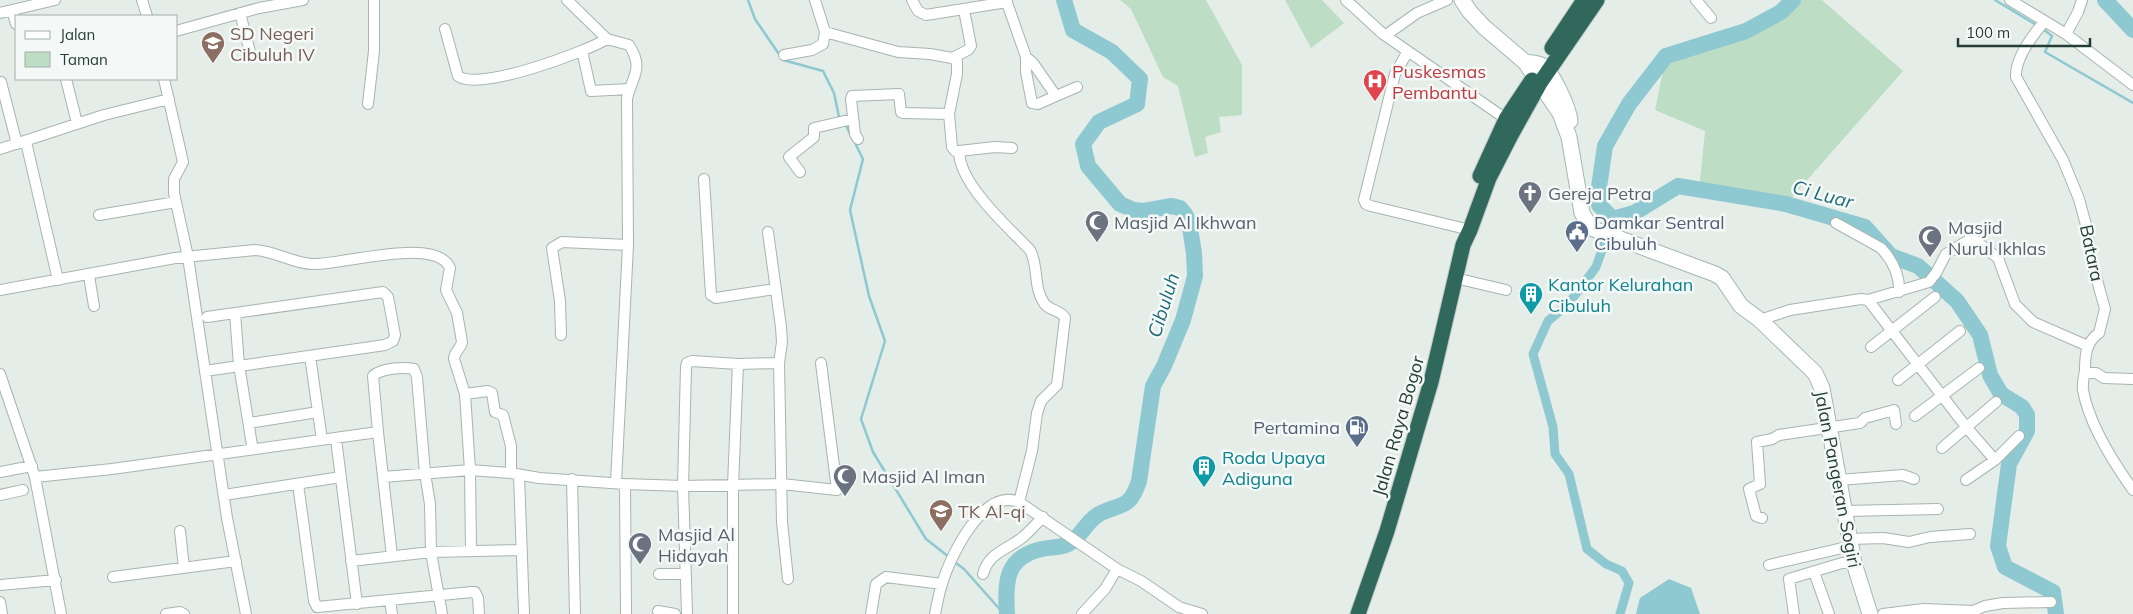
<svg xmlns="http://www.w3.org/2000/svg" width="2133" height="614" viewBox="0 0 2133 614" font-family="Mulish,sans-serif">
<rect width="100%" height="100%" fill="#e4ede8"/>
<!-- green -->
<path fill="#bdddc5" d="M1120,0h86l36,65v50l-23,2 2,15 -16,5 3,16 -13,4 -17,-71 -15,-9 -32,-68z
M1285,0h37l22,23 -33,25z
M1786,0h36l81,71 -117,133 -87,-12 6,-61 -50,-21 11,-54 61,-18z"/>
<!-- water -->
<path fill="#8ec8d0" d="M1669,579l22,9 9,26h-64l4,-16z"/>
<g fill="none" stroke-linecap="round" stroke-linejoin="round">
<!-- stream -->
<path stroke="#8ec8d0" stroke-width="2.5" d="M748,0l7,19 28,41 40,11 11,22 5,24
M1995,0l43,26
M2043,29l9,7 -7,16 88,51
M845,123l5,11
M854,141l9,18 -13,51 19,86 16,45 -24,78 12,33 53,87 23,18
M953,561l11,8 40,45"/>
<!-- canal -->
<path stroke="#8ec8d0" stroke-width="9" d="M1613,219l-17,48 -27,36 -21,18 -15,33 20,73 2,27 14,20 18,75 19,15 16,7 7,12 -9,31"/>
<!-- river -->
<path stroke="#8ec8d0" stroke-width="16" d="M1793,0l-12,12 -35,19 -80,25 -37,48 -24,42 -6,41v18l14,14 21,-6 44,-27 108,18 79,23 26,29 27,10 39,35 23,34 10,40 11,19 21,13 5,8v16l-18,33 -11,82 7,21 48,25 3,22
M2105,0l28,30
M1007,614c-2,-32 -2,-57 35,-65 9,-2 18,-1 26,-5 14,-7 18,-24 33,-31 21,-10 29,-4 38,-32l14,-95 11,-20 19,-46 12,-44 -1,-23 -5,-31 -4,-8 -5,-6 -8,-2 -28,5 -10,-1 -14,-6 -32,-38 -5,-22 16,-22 38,-18 3,-25 -28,-27 -39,-22 -9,-30"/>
<!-- street casing -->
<g stroke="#a7b5af" stroke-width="12">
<path id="street" d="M142,0l5,16
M567,0l40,39 22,6c16,24 2,33 -2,54l1,146 -12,238
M912,0l6,11 8,4 81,-13
M1006,0l20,57 7,6 23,33 -18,8 -6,-1 -6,-31v-15
M1346,0l37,34 123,85
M1696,0l15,18
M2010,0l56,34 67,51
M12,10l4,14
M0,13l55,-13
M240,13l11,43
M2044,22c-12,14 -29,36 -28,55l47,83 16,39 7,26 6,37 13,47 -6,24c-13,9 -14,22 -14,37 -1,7 -3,14 -2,20 6,34 30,72 50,100
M445,29l13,47c21,16 127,-24 149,-37
M176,31l83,-23 44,-8
M825,32l73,20 32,2 22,4 5,3v13l-8,40 3,33 3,4h4l36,-4 17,1
M2066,34l12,-22 4,-12
M1386,35l31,-22 30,-13
M1408,51l-13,23 -31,126 2,4 5,2 91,22
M583,55l8,36 39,-2
M784,55l28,-5 11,-6 2,-12 -10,-32
M952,58l16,-8 3,-4 -7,-36
M66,79l11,44
M164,79l19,83 -9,17v14l14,64 39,261 19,96
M1,82l16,62
M1056,96l21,-9
M368,104l6,-53v-51
M858,139l-3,-5 -4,-35 1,-3 47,-2 2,18 2,1 46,1
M26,142l32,138
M0,149l104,-34 65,-16
M959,151c0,33 49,76 71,99 9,17 3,37 14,53 5,8 16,6 21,15l-8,67 -16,16 -4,12 -5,38 -13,51
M800,172l-11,-15 25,-20v-9l39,-9
M704,179l7,116 5,3 59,-9
M99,215l77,-13
M1836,223l45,25c12,13 19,27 18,44
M89,276l5,30
M1455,278l51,12
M0,290l175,-32 80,-8c20,1 37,13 57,14 27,2 124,-29 138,4l-4,22 11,23 5,29c-1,7 -8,9 -8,17l11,35 5,76 1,80
M1868,300l99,128 28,32
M235,313l4,52 13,80
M1760,320l30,-10 71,-11 7,1 61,-18 7,-9 10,-19 26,-16 26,20 17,46 18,18 55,24
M561,335l-1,-34 -8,-53 10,-6 66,3
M1871,347l64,-50
M310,356l11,77
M779,363l3,159 6,57
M738,364l41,-1 3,-21 -1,-15 -13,-95
M205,371l180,-26 8,-4 2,-6 -7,-38 -5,-5 -176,25
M2085,373h11l8,5 29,1
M0,374l35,103 26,137
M1898,380l62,-49
M465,394l23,-3 4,2 3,19 8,3 8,31v27
M1915,416l64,-48
M249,423l69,-11
M378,432l-5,-56c8,-8 30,-9 41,-7l3,8 8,96 5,31 1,48 11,62
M336,439l21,165
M1942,448l54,-46
M0,472l32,-6
M519,475l5,139
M35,477l77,-8 266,-37 5,45 87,-7 41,3 28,5 86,6 58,2 99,-2 55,6 -16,-127
M383,477l9,79
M572,479l3,135
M1839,480l64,-5 11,4
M1966,480l29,-20 24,-24
M298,484l16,117 3,6 155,-15h3l3,6 1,16
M625,484l1,130
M0,495l23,-5
M224,495l117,-18
M1845,511l93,-2
M1762,518l-6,-2 -7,-27 11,-5 -3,-42 15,-3 7,-4 81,-12 5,-5 29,-8 2,14
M180,531l4,37
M1849,539l34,-1 26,4 21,-5 40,-3
M351,561l80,-9 91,-2
M1769,565l82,-19
M1814,572l15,42
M659,574h27
M983,574c6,-22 24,-24 40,-37 7,-6 13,-13 20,-20
M113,577l123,-16
M0,585l56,-5
M390,600l2,14
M0,602l2,12
M658,611l17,3
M166,614l14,-2 4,2
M687,614l-4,-128 3,-119 1,-4 5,-2 46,3 -5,122v128
M871,614l5,-30 10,-7 56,7
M935,614c2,-10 4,-21 7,-30 8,-27 41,-97 77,-82l98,67 24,12 38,26 23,7
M1082,614l23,-25 12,-20
M1794,614l-5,-35 53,-16h12
M1883,614l41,-5 49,2 12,-5 18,-3 48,-1"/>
</g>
<!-- secondary casing -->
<g stroke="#a2b8b0" stroke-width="17">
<path id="secondary" d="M1462,0l8,12 14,15 41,35 35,51 9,24 13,76 9,15 124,46 7,4 19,28 19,14 55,53 7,15 32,175 16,51
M1525,62c5,1 11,1 16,3 11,5 28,44 29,56"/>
</g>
<!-- highway casing -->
<g stroke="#c2c9c7" stroke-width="17">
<path id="highway" d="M1552,48l32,-48
M1480,176l26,-57 26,-39
M1358,614l29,-83 44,-149 32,-137 7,-15 19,-52 22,-43 29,-52 57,-83"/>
</g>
<!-- street -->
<use href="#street" stroke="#fff" stroke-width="10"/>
<!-- secondary -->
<use href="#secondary" stroke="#fff" stroke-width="15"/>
<!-- highway -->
<use href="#highway" stroke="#30695c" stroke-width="15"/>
</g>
<!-- icons -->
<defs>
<g id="school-pin" transform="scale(1.25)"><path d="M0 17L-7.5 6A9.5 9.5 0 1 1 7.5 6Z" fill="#8d6e63" stroke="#f4f9f7"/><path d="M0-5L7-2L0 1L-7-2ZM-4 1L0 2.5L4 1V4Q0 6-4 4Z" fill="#fff"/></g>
<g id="hospital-pin" transform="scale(1.25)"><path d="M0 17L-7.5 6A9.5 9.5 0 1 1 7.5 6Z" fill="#e0444e" stroke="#f4f9f7"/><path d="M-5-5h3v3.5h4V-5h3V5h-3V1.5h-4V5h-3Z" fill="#fff"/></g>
<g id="church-pin" transform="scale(1.25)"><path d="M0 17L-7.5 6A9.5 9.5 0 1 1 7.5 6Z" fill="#6b7280" stroke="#f4f9f7"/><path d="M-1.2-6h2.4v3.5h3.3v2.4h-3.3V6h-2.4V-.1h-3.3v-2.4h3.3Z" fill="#fff"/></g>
<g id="mosque-pin" transform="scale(1.25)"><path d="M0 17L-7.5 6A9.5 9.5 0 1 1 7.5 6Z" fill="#6b7280" stroke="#f4f9f7"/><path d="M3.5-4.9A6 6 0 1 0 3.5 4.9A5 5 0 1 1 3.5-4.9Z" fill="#fff"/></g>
<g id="civic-pin" transform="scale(1.25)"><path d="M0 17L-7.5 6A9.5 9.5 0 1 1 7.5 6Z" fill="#5c6f8a" stroke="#f4f9f7"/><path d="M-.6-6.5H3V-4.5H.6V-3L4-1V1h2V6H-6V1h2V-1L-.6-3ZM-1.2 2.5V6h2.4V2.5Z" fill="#fff"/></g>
<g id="building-pin" transform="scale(1.25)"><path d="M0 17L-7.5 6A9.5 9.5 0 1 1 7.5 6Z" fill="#0f9aa8" stroke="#f4f9f7"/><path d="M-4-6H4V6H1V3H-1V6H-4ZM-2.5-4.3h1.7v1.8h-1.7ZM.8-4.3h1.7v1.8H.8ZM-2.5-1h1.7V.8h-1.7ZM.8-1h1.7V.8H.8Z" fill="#fff"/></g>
<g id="fuel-pin" transform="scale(1.25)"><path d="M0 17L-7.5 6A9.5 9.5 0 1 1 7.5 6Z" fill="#5c6f8a" stroke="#f4f9f7"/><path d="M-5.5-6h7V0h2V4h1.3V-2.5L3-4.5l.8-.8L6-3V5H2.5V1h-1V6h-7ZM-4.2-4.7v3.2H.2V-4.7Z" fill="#fff"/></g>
</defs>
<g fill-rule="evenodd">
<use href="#school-pin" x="213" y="43"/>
<use href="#hospital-pin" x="1375" y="81"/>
<use href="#church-pin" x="1530" y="193"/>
<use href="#mosque-pin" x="1097" y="222"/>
<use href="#civic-pin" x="1577" y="232"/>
<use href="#mosque-pin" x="1930" y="237"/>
<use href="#building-pin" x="1531" y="294"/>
<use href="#fuel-pin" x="1357" y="427"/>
<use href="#building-pin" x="1204" y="467"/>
<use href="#mosque-pin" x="845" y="476"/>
<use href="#school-pin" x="941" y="511"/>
<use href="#mosque-pin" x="640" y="544"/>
</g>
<g text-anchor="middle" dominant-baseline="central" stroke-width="5" stroke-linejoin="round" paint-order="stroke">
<!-- education labels -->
<g font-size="18" fill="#785e54" stroke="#f4f9f7" text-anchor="start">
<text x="230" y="33">SD Negeri<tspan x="230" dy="21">Cibuluh IV</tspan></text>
<text x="958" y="511">TK Al-qi</text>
</g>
<!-- health labels -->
<g font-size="18" fill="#be3a42" stroke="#f4f9f7" text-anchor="start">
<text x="1392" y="71">Puskesmas<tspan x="1392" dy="21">Pembantu</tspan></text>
</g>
<!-- worship labels -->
<g font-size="18" fill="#5b616d" stroke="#f4f9f7" text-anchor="start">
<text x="1548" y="193">Gereja Petra</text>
<text x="1114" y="222">Masjid Al Ikhwan</text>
<text x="1948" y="227">Masjid<tspan x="1948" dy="21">Nurul Ikhlas</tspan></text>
<text x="862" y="476">Masjid Al Iman</text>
<text x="658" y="534">Masjid Al<tspan x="658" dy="21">Hidayah</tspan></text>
</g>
<!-- service labels -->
<g font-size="18" fill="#4e5e75" stroke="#f4f9f7" text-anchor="start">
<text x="1594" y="222">Damkar Sentral<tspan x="1594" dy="21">Cibuluh</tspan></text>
<text x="1340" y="427" text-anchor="end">Pertamina</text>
</g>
<!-- street labels -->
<g font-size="18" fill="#243e36" stroke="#f4f9f7">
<text transform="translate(2092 253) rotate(78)">Batara</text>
<text transform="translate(1398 426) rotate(-74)">Jalan Raya Bogor</text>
<text transform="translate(1838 479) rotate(79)">Jalan Pangeran Sogiri</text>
</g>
<!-- culture labels -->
<g font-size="18" fill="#0d838f" stroke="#f4f9f7" text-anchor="start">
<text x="1548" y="284">Kantor Kelurahan<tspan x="1548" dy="21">Cibuluh</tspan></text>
<text x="1222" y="457">Roda Upaya<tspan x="1222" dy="21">Adiguna</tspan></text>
</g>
<!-- water labels -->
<g font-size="19" font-style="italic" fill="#1f6c78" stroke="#f4f9f7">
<text transform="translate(1823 194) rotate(15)">Ci Luar</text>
<text transform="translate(1163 305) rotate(-73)">Cibuluh</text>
</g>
</g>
<!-- legend -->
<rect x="15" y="15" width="162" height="65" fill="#f4f9f7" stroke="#a1aeaa"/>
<rect x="25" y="31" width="25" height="8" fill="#ffffff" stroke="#a1aeaa"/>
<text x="60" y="40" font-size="15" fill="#243e36">Jalan</text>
<rect x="25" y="52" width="25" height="15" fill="#bdddc5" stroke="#a1aeaa"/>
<text x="60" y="65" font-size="15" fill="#243e36">Taman</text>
<!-- scale -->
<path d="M1958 38v8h132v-8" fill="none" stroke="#243e36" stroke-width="2.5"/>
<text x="1966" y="38" font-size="15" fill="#243e36" stroke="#f4f9f7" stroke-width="4" paint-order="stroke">100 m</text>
</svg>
